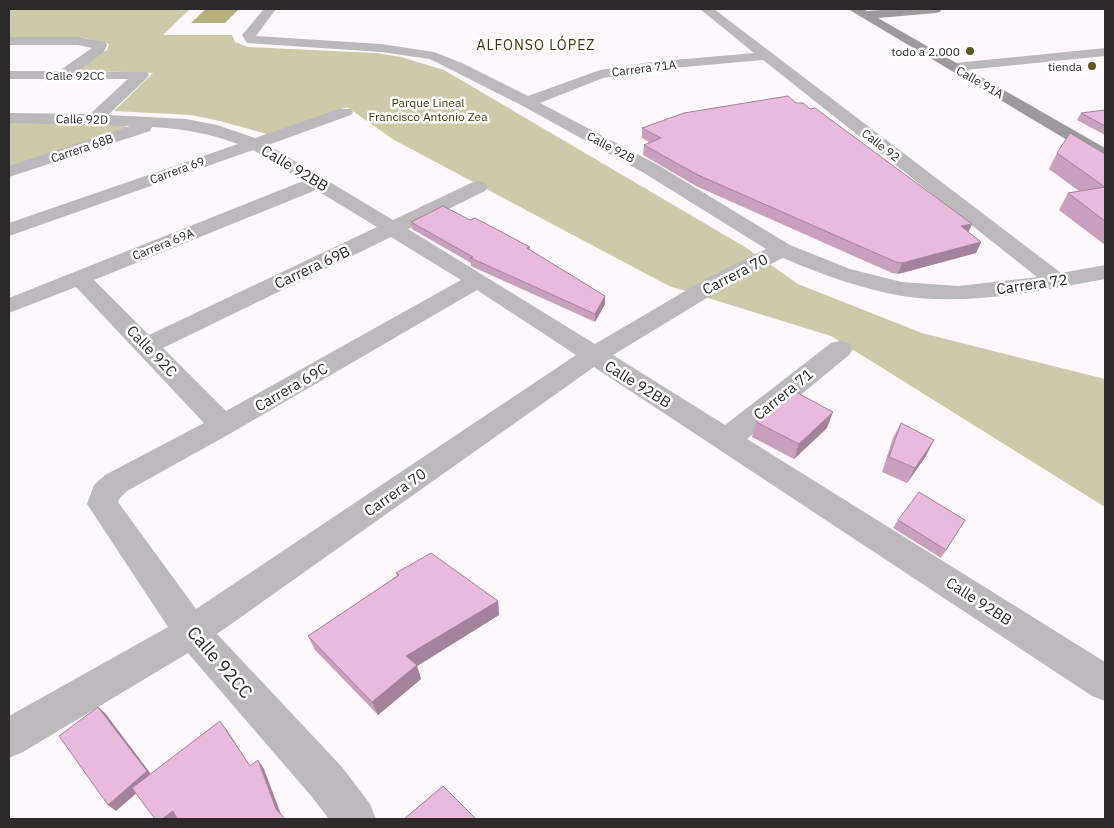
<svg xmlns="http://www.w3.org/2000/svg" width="1114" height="828" viewBox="0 0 1114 828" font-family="'IBM Plex Sans',sans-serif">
<rect width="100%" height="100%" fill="#fef8fc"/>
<!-- green -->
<path fill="#cecaa9" d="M9,9h181l-27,26h69l3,7 13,5 128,6 25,4 43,13 301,177 53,37 124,49 183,46v128l-274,-171 -162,-50 -275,-146 -47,-33 -77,28 -50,-14 -29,-6 -77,-4 39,-38 -71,-3 -2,-2 27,-18 2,-6 -24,-6 -76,-1z
M9,121l105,1 12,3 1,5 -118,37z"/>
<!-- water -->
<path fill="#b6af79" d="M206,9h33l-14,14h-34z"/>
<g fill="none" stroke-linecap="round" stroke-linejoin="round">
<!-- street -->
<path fill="#bbb9bb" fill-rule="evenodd" d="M264,9h12l-20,27 125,8 53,8 28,11 66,33 72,-26 51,-8 103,-9 -54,-44h14l347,264 44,-8v14c-64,12 -138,27 -203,17 -41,-7 -81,-22 -119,-38l-58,29 -112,68 112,70 106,-82 9,-2 9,2 4,6 -4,6 -102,84 358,223v39l-13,-5 -498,-329 -377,267 125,133 28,37 6,15h-47l-17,-22 -124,-144 -165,99 -14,6v-42l159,-89 -81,-123 7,-19 11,-10 99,-52 -128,-136 -67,26v-15l294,-117 -50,-31 -244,86v-13l229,-79c-30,-11 -54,-15 -86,-17l-2,4 -141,46v-11l121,-40 -121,-3v-10l81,1 38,-35h-119v-8h50l33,-23 -14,-3h-69v-8h69l27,5 2,3 -3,7 -26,19 69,1 2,3 -2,3 -39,37 78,4 31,6 38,13 84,-29h12l2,3 -2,3 -83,30 125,75 78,-37 7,-2 7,2 3,4 -3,4 -77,38 187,115 114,-67 57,-28 -122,-76 -123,-68 -91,-46 -49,-7 -134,-9 -5,-8zM763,60l274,217 -79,9 -56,-4 -52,-13 -60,-24 -132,-80 -118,-62 63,-25 48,-8zM316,190l61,37 -228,108 -55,-55zM391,237l70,43 -235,131 -63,-63zM477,290l99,65 -380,254 -78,-107 1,-3 8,-8 106,-59z
M1105,48v8l-150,15 -5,-1 -2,-3 2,-3 5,-1z"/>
<!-- secondary -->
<path fill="#9d999c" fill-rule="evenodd" d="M848,9h15l4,2 28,-2h47l-2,3 -4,1 -58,5 227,130v12l-6,-1z"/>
</g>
<!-- wall -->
<path fill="#c89fbf" d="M796,103l14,6 171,133 -5,11 -78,21 -6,-1 -196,-87 -53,-31 1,-10 5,-3 -7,-4v-10z
M1105,110v25l-28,-15 4,-7z
M1057,153l48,1v91l-46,-35 9,-17 11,-2 -30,-22z
M470,220l60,27v3l75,46v8l-10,18 -122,-55 -2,-1v-3l-59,-34 -1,-7z
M756,422l71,6 -33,31 -42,-22z
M901,423l25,33 -19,27 -25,-11 11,-34z
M898,520h67l-24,38 -48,-30z
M396,573l102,28 1,14 -82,51 4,13 -43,36 -63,-65 -7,-14 89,-60z"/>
<!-- shaded-wall -->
<path fill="#a3829b" d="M972,224l-5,11 -6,-9z
M981,242l-5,11 -78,21 4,-11z
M605,296v8l-10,18v-8z
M833,412l-6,16 -33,31 5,-15z
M934,440l-8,16 -19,27 8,-15z
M498,601l1,14 -82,51 4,13 -43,36 -6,-13 34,-46z
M98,707l7,6 49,65 -38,33 -8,-6z
M220,721l7,9 29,45z
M258,760l6,9 18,48 -6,-8z
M173,811l8,8h-19z"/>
<!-- building -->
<path fill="#e9b9de" stroke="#a3829b" d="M788,96l8,7h7l7,6 5,-1 157,116 -11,2 20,16 -79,21 -6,-1 -198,-87 -54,-30 17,-7 -19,-10 42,-15z
M1105,110v16l-24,-13z
M1070,133l35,21v67l-37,-28 37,-6 -48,-34z
M443,206l27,14 5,-2 55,29 -3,1 78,48 -10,18 -122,-55 -3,-1 3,-1 -62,-35z
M794,391l39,21 -34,32 -43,-22z
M901,423l33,17 -19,28 -26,-11z
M919,492l46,28 -19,30 -48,-30z
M431,553l67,48 -92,55 11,9 -45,37 -64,-66 91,-61 -3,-2z
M98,707l49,64 -39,34 -49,-69z
M220,721l30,45 8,-6 18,49 9,10h-108l-4,-8 -11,8h-7l-23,-31z
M443,786l33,33h-72z"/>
<!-- markers -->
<g fill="#5f5825" stroke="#fff" stroke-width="2">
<circle cx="970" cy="51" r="5"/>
<circle cx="1092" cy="66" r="5"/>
</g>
<g text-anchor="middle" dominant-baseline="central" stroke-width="5" stroke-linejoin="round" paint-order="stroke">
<!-- far-poi labels -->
<g font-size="12" fill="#2c292b" stroke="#fff" text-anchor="end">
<text x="960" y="51">todo a 2.000</text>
<text x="1082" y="66">tienda</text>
</g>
<!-- far-street labels -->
<g font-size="12" fill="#2c292b" stroke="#fff">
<text transform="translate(644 68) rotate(-7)">Carrera 71A</text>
<text x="75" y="75">Calle 92CC</text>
<text transform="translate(980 82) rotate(30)">Calle 91A</text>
<text transform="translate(82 119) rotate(1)">Calle 92D</text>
<text transform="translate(881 145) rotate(38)">Calle 92</text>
<text transform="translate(611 147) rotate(28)">Calle 92B</text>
<text transform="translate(82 148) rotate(-19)">Carrera 68B</text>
<text transform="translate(177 170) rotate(-20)">Carrera 69</text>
<text transform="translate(163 244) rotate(-22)">Carrera 69A</text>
</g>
<!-- far-park labels -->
<g font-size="12" fill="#403a0e" stroke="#fff">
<text x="428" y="102">Parque Lineal<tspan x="428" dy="14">Francisco Antonio Zea</tspan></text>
</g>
<!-- far-neighbourhood labels -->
<g font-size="14" letter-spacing="1" fill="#3c370c" stroke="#fff">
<text x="536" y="45">ALFONSO LÓPEZ</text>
</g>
<!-- street labels -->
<g font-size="15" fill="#2c292b" stroke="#fff">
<text transform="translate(295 168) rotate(31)">Calle 92BB</text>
<text transform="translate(312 267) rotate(-25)">Carrera 69B</text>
<text transform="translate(735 274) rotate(-27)">Carrera 70</text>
<text transform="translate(1032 284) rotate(-8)">Carrera 72</text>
<text transform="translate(152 351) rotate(46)">Calle 92C</text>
<text transform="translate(638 384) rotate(32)">Calle 92BB</text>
<text transform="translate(291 387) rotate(-30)">Carrera 69C</text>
<text transform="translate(783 394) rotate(-39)">Carrera 71</text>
<text transform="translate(395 492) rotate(-35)">Carrera 70</text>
<text transform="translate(979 601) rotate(33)">Calle 92BB</text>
</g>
<!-- near-street labels -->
<g font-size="18" fill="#2c292b" stroke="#fff">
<text transform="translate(220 662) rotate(49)">Calle 92CC</text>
</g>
</g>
<!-- border -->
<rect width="1114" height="828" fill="none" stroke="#2c292b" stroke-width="20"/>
</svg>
